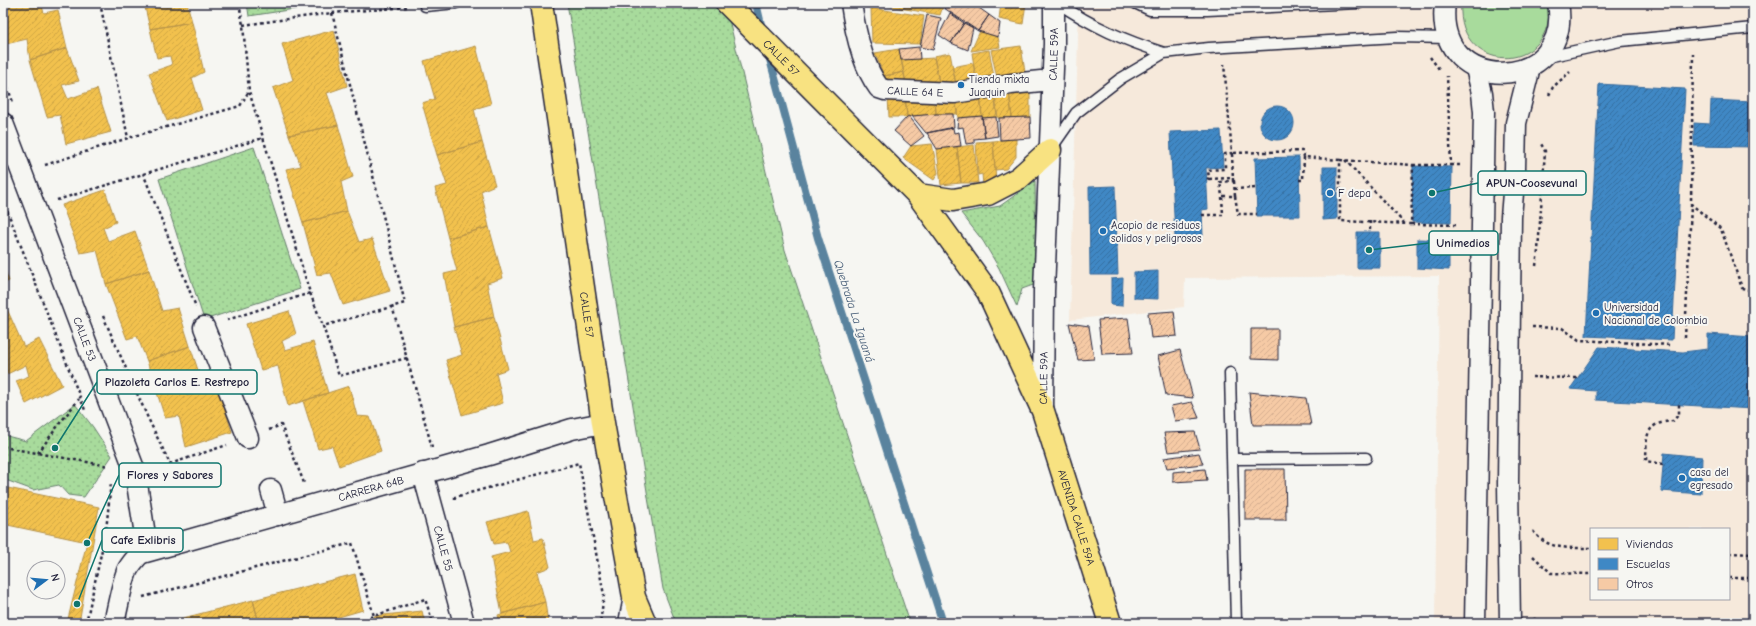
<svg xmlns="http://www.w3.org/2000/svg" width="1756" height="626" viewBox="0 0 1756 626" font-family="'Comic Neue',sans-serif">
<defs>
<pattern id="park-dots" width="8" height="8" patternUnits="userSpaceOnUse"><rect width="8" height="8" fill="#a8db9c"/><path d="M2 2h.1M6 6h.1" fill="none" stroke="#90bc87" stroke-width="1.8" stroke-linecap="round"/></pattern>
<pattern id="homes-hatch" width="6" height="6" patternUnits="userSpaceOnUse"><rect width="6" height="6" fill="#f2c14e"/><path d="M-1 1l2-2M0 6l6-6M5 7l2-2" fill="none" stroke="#cfa645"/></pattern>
<pattern id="schools-hatch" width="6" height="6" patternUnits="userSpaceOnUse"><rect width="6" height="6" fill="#3f88c5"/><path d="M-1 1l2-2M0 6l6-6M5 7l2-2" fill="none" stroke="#346fa1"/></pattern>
<pattern id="building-hatch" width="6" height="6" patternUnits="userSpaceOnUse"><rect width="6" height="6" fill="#f6caa5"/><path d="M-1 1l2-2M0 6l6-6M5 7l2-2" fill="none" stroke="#d3ad8f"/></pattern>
</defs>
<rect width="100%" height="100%" fill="#f6f6f2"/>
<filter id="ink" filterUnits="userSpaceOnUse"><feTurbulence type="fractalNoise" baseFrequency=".025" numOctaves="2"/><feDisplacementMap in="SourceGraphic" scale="8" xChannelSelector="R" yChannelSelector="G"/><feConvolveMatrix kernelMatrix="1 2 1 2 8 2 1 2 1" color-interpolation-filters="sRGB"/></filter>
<g filter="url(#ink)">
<!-- built -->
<path fill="#f6e9db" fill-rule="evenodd" d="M1079,3h674v620h-318l4,-347 -254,2 -1,29 -114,13zM1591,529h138v70h-138z"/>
<!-- green -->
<path fill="#a8db9c" stroke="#657e6c" d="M1461,3h88c6,73 -93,73 -88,0z"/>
<!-- park -->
<path fill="url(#park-dots)" stroke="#657e6c" d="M247,3h87l-85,13z
M567,3h158l60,247 125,373h-234l-13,-34z
M254,147l46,142 -96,31 -45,-141z
M1035,181l1,103 -14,5 -5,18 -18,-39 -16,-27 -22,-28 39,-7z
M75,404l18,23 19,29 -28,41 -16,-2 -9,-10 -26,5 -30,-11v-44l23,6z"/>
<!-- homes -->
<path fill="url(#homes-hatch)" stroke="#b49148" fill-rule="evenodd" d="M3,3h38l3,10 14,-3 9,38 -37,12 -3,-21 -21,5 -3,-10z
M144,3h43l5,19 -42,7z
M871,3h73l-4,12z
M1001,3h25l-3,21 -24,-5z
M871,8l53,8 -4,28 -48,-1z
M192,22l12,50 -12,6 10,32 -35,11 -18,-48 23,-8 -2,-9 -13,2 -7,-29z
M334,30l13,56 -20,7 11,32 -49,10 -16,-47 20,-8 -11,-36z
M980,31l18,6 2,10 -29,4z
M476,46l15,58 -17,5 8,33 -45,13 -15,-52 13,-4 -11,-38z
M1021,46l4,26 -28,6 -6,-28z
M67,48l12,33 -17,4 6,14 29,-10 14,43 -45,12 -6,-29 -13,2 -17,-57z
M899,49l5,23 -20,4 -9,-23z
M989,50l6,32 -18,4 -5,-33z
M950,53l6,31 -16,3 -6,-31z
M934,58l5,25 -33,1 -5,-24z
M973,63l4,23 -21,-2 -4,-17z
M904,72l2,12 -19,2 -3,-10z
M1030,90v27l-18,1 -3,-27z
M994,91h15l3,27h-14z
M994,91l3,26 -15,1 -2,-25z
M980,93l2,23 -24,2 -3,-23z
M905,95l30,2 1,17 -29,3z
M905,95l2,22h-18l-1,-21z
M955,95l2,19h-21l-1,-17z
M338,125l15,52 -12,5 6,29 -44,12 -17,-54 15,-3 -12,-31z
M1016,139v18l-10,12 -11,1 -2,-29z
M993,141l3,40 -13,4 -1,-11 -4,1 -2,-33z
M482,142l13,43 -14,6 8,36 -41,11 -13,-50 12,-3 -10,-30z
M932,144l6,29 -4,7 -31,-22 8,-12z
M974,145l4,38h-17l-4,-36z
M957,147l4,36 -20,2 -4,-36z
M105,190l11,32 -13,6 5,13 27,-10 14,39 -43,14 -9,-34 -17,3 -18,-48z
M347,211l12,31 13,-3 18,52 -47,14 -12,-32 -14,2 -14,-52z
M489,227l14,51 -16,5 7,34 -40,10 -10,-53 13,-3 -9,-33z
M3,265l6,16 -6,3z
M149,270l13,41 16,-3 12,38 -43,15 -10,-25 -10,3 -21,-55z
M3,300l8,18 -8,4z
M289,311l7,23 -14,7 3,9 28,-8 15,51 -40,13 -10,-40 -17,4 -15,-46z
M494,317l14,52 -12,4 7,30 -41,12 -16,-55 16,-5 -8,-28z
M11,318l13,29 15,-8 23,46 -36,19 -10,-23 13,-5 -3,-11 -23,11v-54z
M190,346l11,33 -16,5 2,12 30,-11 15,47 -46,15 -7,-31 -14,2 -18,-57z
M349,386l8,30 13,1 11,34 -42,15 -7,-20 -14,3 -15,-48z
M3,487l96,20 -20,116h-76zM34,568h24v24h-24z
M528,511l6,29 9,-2 7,29 -13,5 8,30 -43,12 -11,-57 19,-5 -3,-10 -13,2 -7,-22z
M3,524l84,18 -20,81h-64zM34,568h24v24h-24z
M355,574l8,36 -45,13h-59l-6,-23z
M253,600l6,23h-95z
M545,602l3,21h-48l-2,-8z
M422,611l3,12h-49l-2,-7z"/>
<!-- schools -->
<path fill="url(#schools-hatch)" stroke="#36699c" d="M1599,84l86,5 -13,251 -86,-4z
M1711,100l42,2v45l-59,-1v-23l16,1z
M1260 123a17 17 0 1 1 34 0a17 17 0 1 1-34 0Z
M1221,130l2,37 -17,1 2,41 -6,1 1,26 -28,1 -5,-105z
M1299,157l1,59h-43l-2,-58z
M1413,166l39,1 -1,56 -39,-1z
M1323,167h14v52l-14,1z
M1115,186l3,89h-28l-1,-88z
M1357,232h23v36h-23z
M1417,239l32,1v30l-32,-2z
M1158,271v28l-24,-1v-26z
M1123,278l-1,28 -11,-1v-26z
M1708,334l45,3v72l-157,-9v-9l-26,-2 29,-42 84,5 25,-3z
M1664,453l38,4 -1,37 -40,-3z"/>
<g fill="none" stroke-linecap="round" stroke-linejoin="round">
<!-- stream -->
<path stroke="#5a839e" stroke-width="8" d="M756,3l6,26
M768,52l50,186 125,385"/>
</g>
<!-- building -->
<path fill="url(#building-hatch)" stroke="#22223b" d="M946,3h26l17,12 -11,16 -34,-23z
M950,13l14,10 -13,20 -12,-8z
M927,15l14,3 -8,32 -13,-3z
M989,15l11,8 -2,14 -20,-6z
M964,23l9,5 -5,22 -17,-7z
M919,47l1,12 -19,1 -2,-11z
M936,114h17l1,13 -28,6 -14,-17z
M909,116l15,20 -13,10 -17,-15 13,-14z
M982,116l3,22 -11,1v4l-8,1 -3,-17 -6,1 1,-10z
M996,117l2,19 -13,2 -3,-20z
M1030,117l1,21 -31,2 -1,-22z
M953,128l1,5 5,-1 2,14 -24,3 -10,-16z
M1174,311l3,25 -26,2 -3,-25z
M1128,318l5,35 -31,1 -4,-34z
M1069,323l20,3 5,33 -16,1z
M1251,329h27v31l-27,-1z
M1180,350l13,48 -27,-3 -8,-39z
M1249,392l57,6 5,27h-58z
M1192,402l7,16 -24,3 -4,-15z
M1195,432l5,17 -32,3 -4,-19z
M1199,453l4,11 -36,4 -3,-10z
M1205,469l2,11 -34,2v-10z
M1245,469h40l1,51h-41z"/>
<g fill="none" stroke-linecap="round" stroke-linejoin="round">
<!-- lane casing -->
<g stroke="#22223b" stroke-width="13">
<path id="lane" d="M1058,3c35,24 66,37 106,50
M1135,3l15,7h57l152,-7
M425,6l31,-3
M1543,58l77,-17 133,-13
M1053,146l23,-33 44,-34 44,-26 45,-5 188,-11 52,1
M1230,373l6,250
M1232,459l134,-1"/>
</g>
<!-- street casing -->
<g stroke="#22223b" stroke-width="23">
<g id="street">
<path id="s1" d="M851,3c4,28 11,62 28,85l6,2 69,3 57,-9 30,-3"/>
<path d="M1445,3c-12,96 129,90 113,0"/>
<path id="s2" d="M3,123l132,348 11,70c-2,12 -14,19 -19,30 -6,16 -9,35 -13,52"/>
<path d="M204,327l44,111"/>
<path id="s3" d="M1043,411l1,-120 10,-247v-41"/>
<path id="s4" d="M423,473l41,150"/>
<path d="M271,490l7,25"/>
<path id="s5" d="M139,554l350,-99 83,-26 31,-6"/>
<path d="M629,623l5,-26"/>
<path d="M1475,623l9,-511 -2,-19 -6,-25"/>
<path d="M1510,623l-2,-140 3,-266 4,-48 1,-46 14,-56"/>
</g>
</g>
<!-- highway casing -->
<g stroke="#22223b" stroke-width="25">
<g id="highway">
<path id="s6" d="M541,3l62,420 31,174 11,26"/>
<path id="s7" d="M727,3l191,192 70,97 55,119 67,212"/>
<path d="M918,195l35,5 35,-6 31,-16 31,-28"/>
</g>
</g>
<!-- path -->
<path stroke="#22223b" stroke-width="2.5" stroke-dasharray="3 3" stroke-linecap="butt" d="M100,3l28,135
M239,3l4,22 6,66 61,202 13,33
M384,3l1,5
M332,13l73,290 -82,23 16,50 68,-18
M243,25l89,-12 75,-6
M1693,53l-2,151 30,25 21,59 11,3
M1430,57l9,12
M3,76l10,26
M1549,95l4,-8 17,-15
M1340,160l73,5 -2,59 -71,-3z
M1345,160l59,63
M45,165l83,-27 112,-32 9,-15
M1413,165h38l-4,-89
M1451,165h9
M143,173l53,134
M1207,178l2,1 -1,-9 17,-1v-15l7,-1 -8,-89
M1209,179l23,-1
M1299,180h4l1,-23
M1233,181l-1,-28 71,-2 1,6 36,3
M1234,181l1,15h-13l-2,-14z
M1234,189l22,-1
M1235,196l3,18h19
M3,200l82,210
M57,200l206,-62
M1202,215h21l-1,-19
M1370,221v11
M1411,224l47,1
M1536,266l2,-15 7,-100 -5,-9
M392,306l40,141
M103,316l44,100 23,48 57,-19
M227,320l83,-27
M1532,327l30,1 17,12 92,5
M1685,338l6,-133
M1532,377l45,1
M269,430l12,-5 23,58
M3,447l106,19
M38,453l22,-30 19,-24
M1663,464l-17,-3c1,-24 -3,-38 27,-40l6,-7v-10
M455,499v-2l124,-34 25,132 -4,28
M1533,531c14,19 36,17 58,17
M1729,553l24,1
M1533,556l18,17 40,1
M1729,578h24
M143,597l209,-54 22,73 51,-17 8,24
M1534,618l2,5
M86,623l20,-92 5,-49
M353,623l21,-7"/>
<!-- lane -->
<use href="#lane" stroke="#f6f6f2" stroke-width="10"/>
<!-- street -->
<use href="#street" stroke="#f6f6f2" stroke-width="20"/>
<!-- highway -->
<use href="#highway" stroke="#f8e281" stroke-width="22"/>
</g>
</g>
<!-- markers -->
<g fill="#1f6fb2" stroke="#f6f6f2" stroke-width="1.5">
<circle cx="961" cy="85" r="4"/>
<circle cx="1330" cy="193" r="4"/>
<circle cx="1103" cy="231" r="4"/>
<circle cx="1596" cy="313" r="4"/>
<circle cx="1682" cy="478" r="4"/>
</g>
<g text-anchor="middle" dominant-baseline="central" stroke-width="4" stroke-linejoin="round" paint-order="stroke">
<!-- street labels -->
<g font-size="11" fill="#22223b" stroke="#f6f6f2">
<text stroke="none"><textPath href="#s3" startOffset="357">CALLE 59A</textPath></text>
<text stroke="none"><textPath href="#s7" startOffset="77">CALLE 57</textPath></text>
<text stroke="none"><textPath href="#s1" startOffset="127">CALLE 64 E</textPath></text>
<text stroke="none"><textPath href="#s6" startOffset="315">CALLE 57</textPath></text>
<text stroke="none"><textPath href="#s2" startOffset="231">CALLE 53</textPath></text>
<text stroke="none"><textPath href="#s3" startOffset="33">CALLE 59A</textPath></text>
<text stroke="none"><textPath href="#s5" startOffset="241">CARRERA 64B</textPath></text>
<text stroke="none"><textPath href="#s7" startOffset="633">AVENIDA CALLE 59A</textPath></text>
<text stroke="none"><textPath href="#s4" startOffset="78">CALLE 55</textPath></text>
</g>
<!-- poi labels -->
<g font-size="11" fill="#22223b" stroke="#f6f6f2" text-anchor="start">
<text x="969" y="79">Tienda mixta<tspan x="969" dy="13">Juaquin</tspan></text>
<text x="1338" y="193">F depa</text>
<text x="1111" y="225">Acopio de residuos<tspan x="1111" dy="13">solidos y peligrosos</tspan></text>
<text x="1604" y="307">Universidad<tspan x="1604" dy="13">Nacional de Colombia</tspan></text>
<text x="1690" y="472">casa del<tspan x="1690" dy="13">egresado</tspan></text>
</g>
<!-- water labels -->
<g font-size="12" font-style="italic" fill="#435a75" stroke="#f6f6f2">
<text transform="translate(854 311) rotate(72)">Quebrada La Iguaná</text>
</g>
</g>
<!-- callouts -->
<path fill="none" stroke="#0f766e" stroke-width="1.5" d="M1432 193L1478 183M1369 250L1429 243M55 448L97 382M87 543L119 475M77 604L102 540"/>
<g fill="#0f766e" stroke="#f6f6f2" stroke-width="1.5">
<circle cx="1432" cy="193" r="4"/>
<circle cx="1369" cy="250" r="4"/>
<circle cx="55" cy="448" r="4"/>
<circle cx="87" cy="543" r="4"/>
<circle cx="77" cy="604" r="4"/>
</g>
<g fill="#f6f6f2" stroke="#0f766e" stroke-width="1.5">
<rect x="1478" y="171" width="108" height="24" rx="4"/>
<rect x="1429" y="231" width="69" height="24" rx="4"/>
<rect x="97" y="370" width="160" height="24" rx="4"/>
<rect x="119" y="463" width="102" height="24" rx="4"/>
<rect x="102" y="528" width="81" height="24" rx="4"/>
</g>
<g font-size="12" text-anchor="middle" font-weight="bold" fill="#22223b">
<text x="1532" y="187">APUN-Coosevunal</text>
<text x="1463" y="247">Unimedios</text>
<text x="177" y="386">Plazoleta Carlos E. Restrepo</text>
<text x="170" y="479">Flores y Sabores</text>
<text x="143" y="544">Cafe Exlibris</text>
</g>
<!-- margin -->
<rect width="1756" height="626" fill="none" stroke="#f6f6f2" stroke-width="16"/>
<rect x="8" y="8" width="1740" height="610" fill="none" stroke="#22223b" stroke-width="1.5" filter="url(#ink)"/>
<!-- legend -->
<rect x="1590" y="528" width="140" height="72" fill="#f6f6f2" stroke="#a1a1a9"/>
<rect x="1598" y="538" width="20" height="12" fill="#f2c14e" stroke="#a1a1a9"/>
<text x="1626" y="548" font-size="12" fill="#22223b">Viviendas</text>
<rect x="1598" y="558" width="20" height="12" fill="#3f88c5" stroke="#a1a1a9"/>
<text x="1626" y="568" font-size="12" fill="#22223b">Escuelas</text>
<rect x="1598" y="578" width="20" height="12" fill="#f6caa5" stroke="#a1a1a9"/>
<text x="1626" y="588" font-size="12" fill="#22223b">Otros</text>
<!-- north arrow -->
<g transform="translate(46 580) rotate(74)"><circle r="19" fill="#f6f6f2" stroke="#a1a1a9"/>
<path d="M0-3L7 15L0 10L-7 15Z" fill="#1f6fb2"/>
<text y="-6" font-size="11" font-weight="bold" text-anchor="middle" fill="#22223b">N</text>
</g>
</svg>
